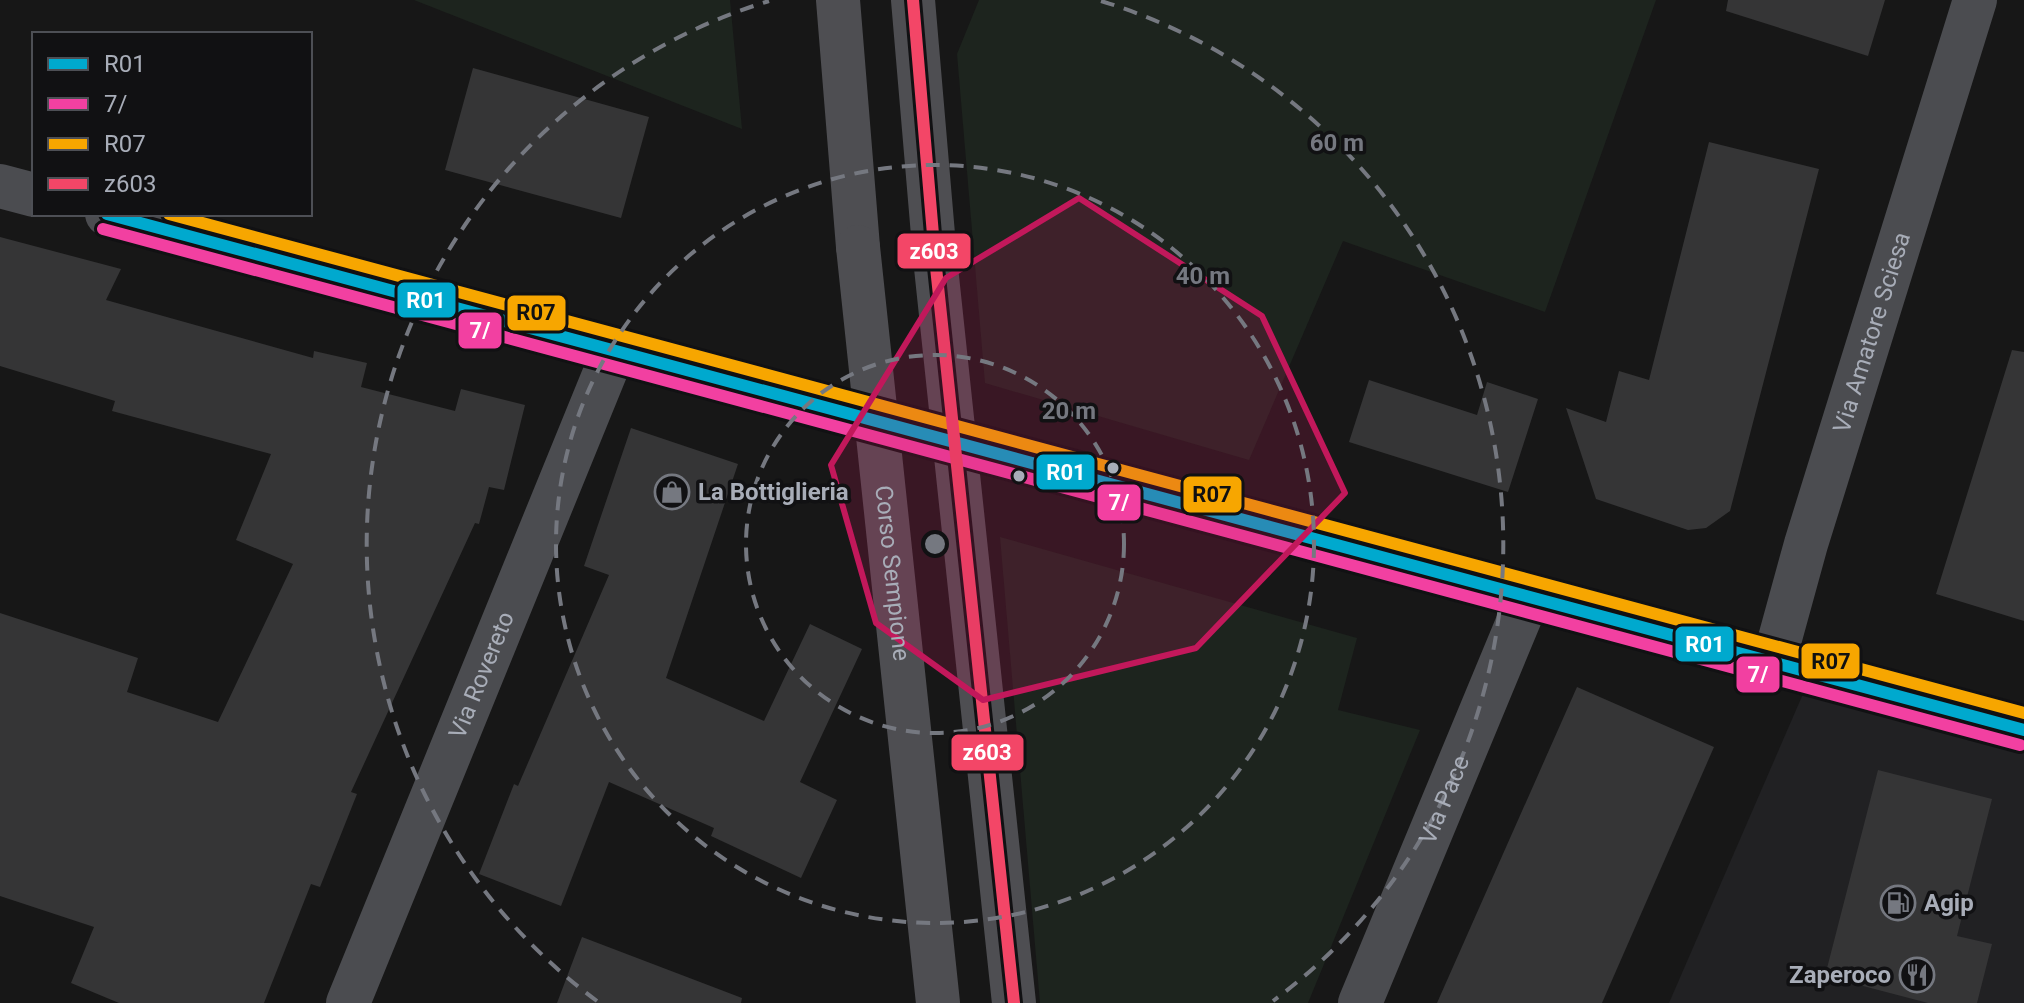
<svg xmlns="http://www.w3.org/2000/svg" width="2024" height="1003" viewBox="0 0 2024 1003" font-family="Roboto,sans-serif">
<rect width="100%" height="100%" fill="#171717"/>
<!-- built -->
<path fill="#212123" d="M1806,687l218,57v259h-355z"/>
<!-- green -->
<path fill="#1d241e" d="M414,0h316l12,129z
M979,0h677l-111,312 -202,-71 -94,219 -264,-77 -28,-329z
M1000,537l357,101 -19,72 82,20 -112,273h-268z"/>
<!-- building -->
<path fill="#353536" d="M1728,0h157l-17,56 -142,-45z
M473,68l176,49 -28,101 -176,-48z
M1709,142l110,27 -89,342 -24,17 -18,2 -92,-31 -30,-91 40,14 13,-51 30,9z
M0,237l121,32 -15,31 207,58 1,-7 53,12 -6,24 94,24 6,-22 64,16 -21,85 -15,-3 -10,37 -4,-1 -124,269 6,2 -37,93 -9,-3 -47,119h-145l-48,-20 23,-56 -94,-31v-283l138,45 -11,34 91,30 75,-158 -57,-24 35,-86 -159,-43 3,-10 -115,-35z
M2012,350l12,2v269l-88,-27z
M1369,380l108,35 10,-33 51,17 -30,93 -159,-50z
M631,428l107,36 -72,214 98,43 46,-97 52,25 -62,133 37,18 -36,78 -90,-42 3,-8 -105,-46 -48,124 -82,-32 35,-90 4,2 91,-211 -25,-9z
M1577,687l137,60 -112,256h-165z
M1878,770l114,29 -35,137 35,8 -15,59h-49l-103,-27z
M582,937l160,61 -1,5h-184z"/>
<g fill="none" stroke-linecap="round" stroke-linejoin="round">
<!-- minor -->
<g stroke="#4b4c50" stroke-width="44">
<path id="s1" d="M1773,664l33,-120 169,-544"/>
<path id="s2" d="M348,1003l267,-655"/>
<path id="s3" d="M1360,1003l168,-405"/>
</g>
<!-- tertiary -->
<path stroke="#4b4c50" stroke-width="44" d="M0,186l34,9
M107,214l1917,516"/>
<!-- trunk -->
<path stroke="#4e4e52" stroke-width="44" d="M838,0l20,247
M913,0l22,258"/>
<!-- trunk-bridge -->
<g stroke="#4e4e52" stroke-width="44">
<path id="s4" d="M858,247l80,756"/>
<path d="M935,258l79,745"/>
</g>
<!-- bus-1 casing -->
<g stroke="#111113" stroke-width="18">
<path id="bus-1" d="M107,214l1917,516"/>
</g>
<!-- bus-2 casing -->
<g stroke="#111113" stroke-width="18">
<path id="bus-2" d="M103,229l1917,516"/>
</g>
<!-- bus-3 casing -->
<g stroke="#111113" stroke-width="18">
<path id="bus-3" d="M169,214l1855,499"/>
</g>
<!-- bus-4 casing -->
<g stroke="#111113" stroke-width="18">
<path id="bus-4" d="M913,0l22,258 79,745"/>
</g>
<!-- bus-1 -->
<use href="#bus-1" stroke="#00a9ce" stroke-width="12"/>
<!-- bus-2 -->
<use href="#bus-2" stroke="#f240a1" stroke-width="12"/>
<!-- bus-3 -->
<use href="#bus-3" stroke="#f7a600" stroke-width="12"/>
<!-- bus-4 -->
<use href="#bus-4" stroke="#f34667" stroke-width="12"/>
</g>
<!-- marked area -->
<path fill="#c2185b" fill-opacity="0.2" stroke="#c2185b" stroke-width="6" stroke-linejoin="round" d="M1079,198l183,118 83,177 -149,155 -213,52 -107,-77 -45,-158 115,-187z"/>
<!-- distance rings -->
<g fill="none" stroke="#757880" stroke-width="4" stroke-dasharray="14 10">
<circle cx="935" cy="544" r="189"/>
<circle cx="935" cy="544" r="379"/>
<path d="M597 1001A568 568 0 0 1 769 1M1101 1A568 568 0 0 1 1273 1001"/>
</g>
<!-- icons -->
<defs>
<g id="shop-ring" transform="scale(1.8)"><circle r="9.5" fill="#111113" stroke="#757880" stroke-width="1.5"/><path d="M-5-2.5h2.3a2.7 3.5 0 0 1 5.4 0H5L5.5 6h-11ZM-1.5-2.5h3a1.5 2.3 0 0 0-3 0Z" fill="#757880"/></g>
<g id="fuel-ring" transform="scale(1.8)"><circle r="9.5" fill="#111113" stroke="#757880" stroke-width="1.5"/><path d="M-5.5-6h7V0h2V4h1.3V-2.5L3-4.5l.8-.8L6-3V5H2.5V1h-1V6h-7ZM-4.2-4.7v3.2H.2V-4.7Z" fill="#757880"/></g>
<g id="restaurant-ring" transform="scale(1.8)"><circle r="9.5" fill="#111113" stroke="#757880" stroke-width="1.5"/><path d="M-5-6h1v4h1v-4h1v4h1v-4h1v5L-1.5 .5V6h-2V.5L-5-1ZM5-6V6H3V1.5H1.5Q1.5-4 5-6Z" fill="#757880"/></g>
</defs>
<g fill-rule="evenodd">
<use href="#shop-ring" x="672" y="492"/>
<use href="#fuel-ring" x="1898" y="903"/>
<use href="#restaurant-ring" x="1917" y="975"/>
</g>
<!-- markers -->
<g fill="#a8adb8" stroke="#111113" stroke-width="3">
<circle cx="1113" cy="468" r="7"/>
<circle cx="1019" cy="476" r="7"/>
</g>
<g text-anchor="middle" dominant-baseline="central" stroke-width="7" stroke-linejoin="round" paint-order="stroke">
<!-- street labels -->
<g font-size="24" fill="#a8adb8" stroke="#111113">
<text stroke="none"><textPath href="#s1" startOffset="346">Via Amatore Sciesa</textPath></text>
<text stroke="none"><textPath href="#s4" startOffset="328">Corso Sempione</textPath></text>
<text stroke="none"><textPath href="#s2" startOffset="354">Via Rovereto</textPath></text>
<text stroke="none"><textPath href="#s3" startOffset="220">Via Pace</textPath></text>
</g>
<!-- poi labels -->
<g font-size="24" font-weight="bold" fill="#a8adb8" stroke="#111113" text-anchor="start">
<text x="698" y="492">La Bottiglieria</text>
<text x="1924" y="903">Agip</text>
<text x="1891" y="975" text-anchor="end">Zaperoco</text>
</g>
</g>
<circle cx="935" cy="544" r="12" fill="#757880" stroke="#111113" stroke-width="4"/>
<g font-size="24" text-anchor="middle" font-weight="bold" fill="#757880" stroke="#111113" stroke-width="7" stroke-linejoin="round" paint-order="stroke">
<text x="1337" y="151">60 m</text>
<text x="1203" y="284">40 m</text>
<text x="1069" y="419">20 m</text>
</g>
<g stroke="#111113" stroke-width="3">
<rect x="896" y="232" width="76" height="38" rx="8" fill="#f34667"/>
<rect x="396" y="281" width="61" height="38" rx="8" fill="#00a9ce"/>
<rect x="506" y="294" width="61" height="38" rx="8" fill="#f7a600"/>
<rect x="457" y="311" width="46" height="39" rx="8" fill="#f240a1"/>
<rect x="1035" y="453" width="61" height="38" rx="8" fill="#00a9ce"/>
<rect x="1182" y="475" width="61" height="39" rx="8" fill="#f7a600"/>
<rect x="1096" y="483" width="46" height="39" rx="8" fill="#f240a1"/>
<rect x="1674" y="625" width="61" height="38" rx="8" fill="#00a9ce"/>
<rect x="1800" y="642" width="61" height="38" rx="8" fill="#f7a600"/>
<rect x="1735" y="655" width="46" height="39" rx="8" fill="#f240a1"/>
<rect x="950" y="733" width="75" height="39" rx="8" fill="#f34667"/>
</g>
<g font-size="22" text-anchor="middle" font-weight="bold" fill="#fff">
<text x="934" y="259">z603</text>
<text x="426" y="308">R01</text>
<text x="480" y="338">7/</text>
<text x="1066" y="480">R01</text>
<text x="1119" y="510">7/</text>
<text x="1705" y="652">R01</text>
<text x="1758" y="682">7/</text>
<text x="987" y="760">z603</text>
</g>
<g font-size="22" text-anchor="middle" font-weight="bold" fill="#111">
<text x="536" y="320">R07</text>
<text x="1212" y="502">R07</text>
<text x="1831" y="669">R07</text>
</g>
<!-- legend -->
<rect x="32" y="32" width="280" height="184" fill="#111113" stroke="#4d4f55" stroke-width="2"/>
<rect x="48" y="58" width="40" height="12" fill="#00a9ce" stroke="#4d4f55" stroke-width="2"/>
<text x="104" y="72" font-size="24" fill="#a8adb8">R01</text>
<rect x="48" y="98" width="40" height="12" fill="#f240a1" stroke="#4d4f55" stroke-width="2"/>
<text x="104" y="112" font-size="24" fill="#a8adb8">7/</text>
<rect x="48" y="138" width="40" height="12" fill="#f7a600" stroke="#4d4f55" stroke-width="2"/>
<text x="104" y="152" font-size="24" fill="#a8adb8">R07</text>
<rect x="48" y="178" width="40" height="12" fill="#f34667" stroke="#4d4f55" stroke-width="2"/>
<text x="104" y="192" font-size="24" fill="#a8adb8">z603</text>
</svg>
